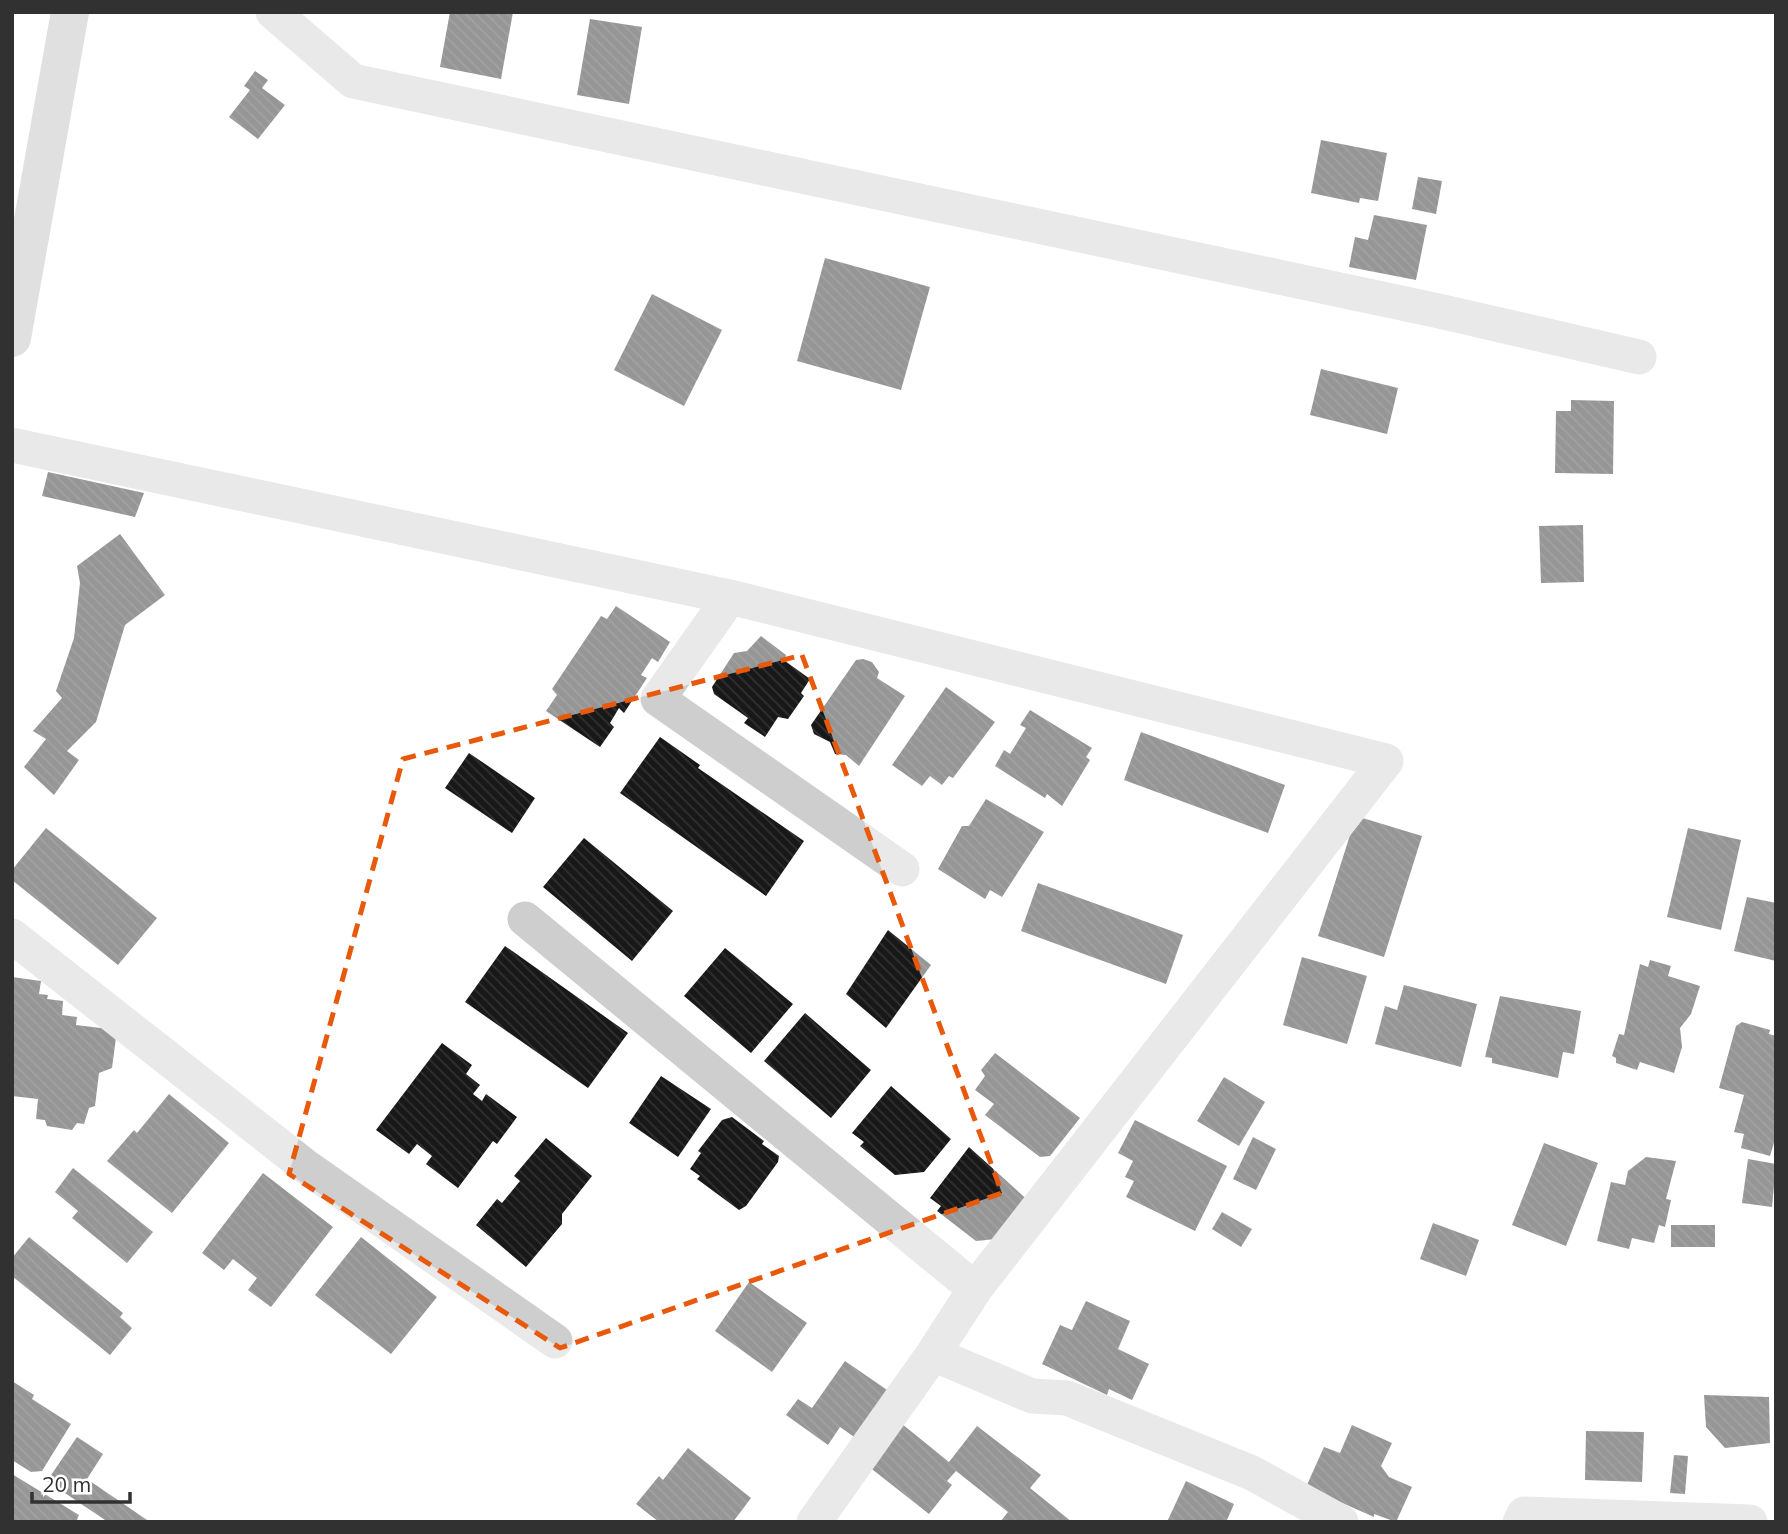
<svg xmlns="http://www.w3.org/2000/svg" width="1788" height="1534" viewBox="0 0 1788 1534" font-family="Mulish,sans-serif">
<defs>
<pattern id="building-back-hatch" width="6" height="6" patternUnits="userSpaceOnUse" patternTransform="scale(1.75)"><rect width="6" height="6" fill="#181818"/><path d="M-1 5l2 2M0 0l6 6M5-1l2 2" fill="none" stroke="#313131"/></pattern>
</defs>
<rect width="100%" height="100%" fill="#fff"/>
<!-- building -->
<path fill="url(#building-back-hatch)" d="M450,12h63l-12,67 -61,-12z
M590,19l52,8 -13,77 -52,-9z
M255,71l13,9 -6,8 23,17 -27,34 -29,-22 21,-27 -6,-4z
M1321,140l66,13 -9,48 -18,-3 -1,5 -48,-10z
M1418,177l24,4 -6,33 -24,-5z
M1374,215l53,10 -11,55 -67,-13 6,-30 13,3z
M825,258l105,29 -29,103 -104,-29z
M652,294l70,36 -38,76 -70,-36z
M1321,369l77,19 -11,46 -77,-19z
M1571,400l43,1 -1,73 -58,-1 1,-62h15z
M48,472l96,21 -9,24 -93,-21z
M1583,525l1,57 -43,1 -2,-57z
M120,534l45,61 -40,30 -29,97 -29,29 12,9 -25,35 -30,-28 22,-28 -13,-8 29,-33 -6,-7 18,-53 6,-55 -3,-17z
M616,606l54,36 -12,20 -6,-4 -11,17 6,3 -23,35 -5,-5 -9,15 4,4 -14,20 -54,-36 11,-16 -5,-6 49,-73 6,3z
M761,636l25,19 -1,6 25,18 -9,14 3,3 -16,23 -10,-2 -13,20 -21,-14 4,-5 -34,-24 -2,-7 22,-34 13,-2z
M863,659l9,3 7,10 -2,6 28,18 -46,70 -13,-11 -11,-1 -5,-12 -16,-8 -3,-9 45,-65z
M946,687l49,35 -42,56 -4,-2 -7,9 -12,-9 -8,10 -30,-21z
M1030,710l62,38 -6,9 4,3 -28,46 -15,-12 -2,4 -50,-32 9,-16 6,4 16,-26 -6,-3z
M1141,732l144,53 -17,48 -144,-53z
M660,737l40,28 -2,3 106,73 -38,55 -146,-103z
M469,753l66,45 -23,35 -67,-45z
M986,799l58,33 -42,65 -12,-7 -5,9 -47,-30 24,-43h7z
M1356,816l66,20 -38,121 -66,-21z
M46,828l111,90 -39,47 -106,-85v-10z
M1688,828l53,12 -20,90 -54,-13z
M584,838l89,73 -41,50 -89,-74z
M1038,883l145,52 -17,49 -145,-53z
M1747,897l29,6v58l-42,-10z
M888,930l43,35 -45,63 -40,-34z
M505,946l123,87 -40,55 -123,-86z
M725,948l68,56 -42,49 -67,-57z
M1302,957l65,19 -20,68 -64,-19z
M1650,960l21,6 -3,10 32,10 -9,28 -11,14 2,19 -8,26 -34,-11 -3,8 -21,-7v-5l-4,-2 7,-22 5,1 16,-71 8,3z
M12,977l29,4 -2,13 9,1 -1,4 16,2 -1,14 15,2 -1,8 41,5 -5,38 -13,5 -4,33 -6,2 -5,16 -7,-1 -5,7 -25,-4 -2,-6 -9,-1 2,-20 -26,-3z
M1404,985l73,19 -16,63 -86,-23 10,-38 12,4z
M1500,996l81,15 -7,43 -11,-2 -5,26 -66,-15v-5l-7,-1z
M805,1013l66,57 -40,48 -67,-57z
M1742,1022l28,8 -1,4 7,2v100l-6,20 -29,-8 3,-14 -10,-2 10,-37 -25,-7 17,-62z
M442,1043l30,22 -6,9 14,11 -7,9 9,7 4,-7 31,23 -20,27 -4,-3 -35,47 -32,-24 6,-8 -15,-12 -8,10 -33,-24z
M995,1053l85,65 -30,38 -10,1 -55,-42 9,-11 -19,-14 10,-14 -4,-6z
M661,1076l50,33 -33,48 -49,-34z
M1224,1077l41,25 -26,44 -42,-25z
M891,1086l60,53 -27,33 -29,3 -35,-29 4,-4 -12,-9z
M169,1094l60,49 -57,70 -65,-52 27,-31 3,3z
M732,1117l32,24 -2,3 17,12 -1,6 -32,44 -7,4 -42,-31 3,-3 -10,-7 11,-16 -3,-2 24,-31z
M1135,1120l92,46 -32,65 -69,-34 8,-16 -9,-4 8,-16 -15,-8z
M1253,1137l23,12 -20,41 -23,-11z
M546,1138l46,38 -30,38v10l-36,43 -50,-42 21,-26 5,4 18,-22 -6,-5z
M1544,1143l54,20 -32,83 -54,-21z
M969,1147l63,57 -25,34 -31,3 -39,-30 4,-5 -11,-8z
M1646,1157l30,4 -10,38 5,1 -6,27 -6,-2 -5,18 -22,-5 -3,11 -32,-8 14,-59 14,3 3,-14z
M1748,1159l28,5 -4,43 -30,-4z
M73,1168l80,64 -26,31 -55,-45 6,-7 -23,-19z
M263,1173l70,54 -62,80 -23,-17 9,-12 -24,-19 -9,11 -22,-17z
M1222,1212l30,17 -11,18 -29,-18z
M1433,1223l46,17 -13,36 -46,-17z
M1671,1225h44v22h-44z
M29,1237l94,76 -3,4 12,11 -22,27 -98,-79v-18z
M361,1237l76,60 -46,57 -76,-59z
M749,1282l58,41 -35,49 -57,-41z
M1086,1301l44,20 -12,28 31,15 -17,36 -23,-11 -2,6 -65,-31 18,-39 12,5z
M845,1361l48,33 -33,47 -20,-14 -12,18 -42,-30 12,-16 14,9z
M12,1381l22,14 -2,4 39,25 -29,47 -11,1 -19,-12z
M1704,1395l65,2 1,46 -45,5 -19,-21z
M902,1424l47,38 28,-36 64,49 -11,13 42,34h-72l8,-10 -52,-41 -9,10 5,4 -23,29 -61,-48z
M1352,1425l40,18 -11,23 8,11 23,10 -16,35 -22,-8v3l-68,-30 18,-40 16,6z
M1586,1431l58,1 -2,50 -57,-2z
M77,1437l26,17 -16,25 63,43h-42l-61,-41z
M688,1448l63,50 -18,24h-74l-23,-18 23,-28 4,4z
M1674,1455l14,1 -3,38 -15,-1z
M12,1474l67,41 -3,7h-64z
M1186,1481l48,23 -7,16 4,2h-64z"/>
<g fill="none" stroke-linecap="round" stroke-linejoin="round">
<!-- street -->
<path stroke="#cecece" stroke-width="35" d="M273,12l80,69 1086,230 200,46
M12,445l718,152 656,164 -411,528 -42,65 -119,168
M730,597l-72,102 244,170
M525,919l450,370
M12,936l293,230 250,175
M933,1354l99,42 35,2 185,75 89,49
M1520,1522l4,-8 226,8"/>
<!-- secondary -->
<path stroke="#bbb" stroke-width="38" d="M12,338l58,-326"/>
</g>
<!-- marked area -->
<path d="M0 0H1788V1534H0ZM802,655l200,538 -442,155 -271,-174 114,-415z" fill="#fff" fill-opacity=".55" fill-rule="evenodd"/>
<path fill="none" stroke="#e8590c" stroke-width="5" stroke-dasharray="14 9" stroke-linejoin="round" d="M802,655l200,538 -442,155 -271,-174 114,-415z"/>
<!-- border -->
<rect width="1788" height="1534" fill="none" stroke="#313131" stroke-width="28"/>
<!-- scale -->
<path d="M32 1492v10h98v-10" fill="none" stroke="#313131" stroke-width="3.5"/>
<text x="42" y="1492" font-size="21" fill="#313131" stroke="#ffffff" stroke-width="5" paint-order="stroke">20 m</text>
</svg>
